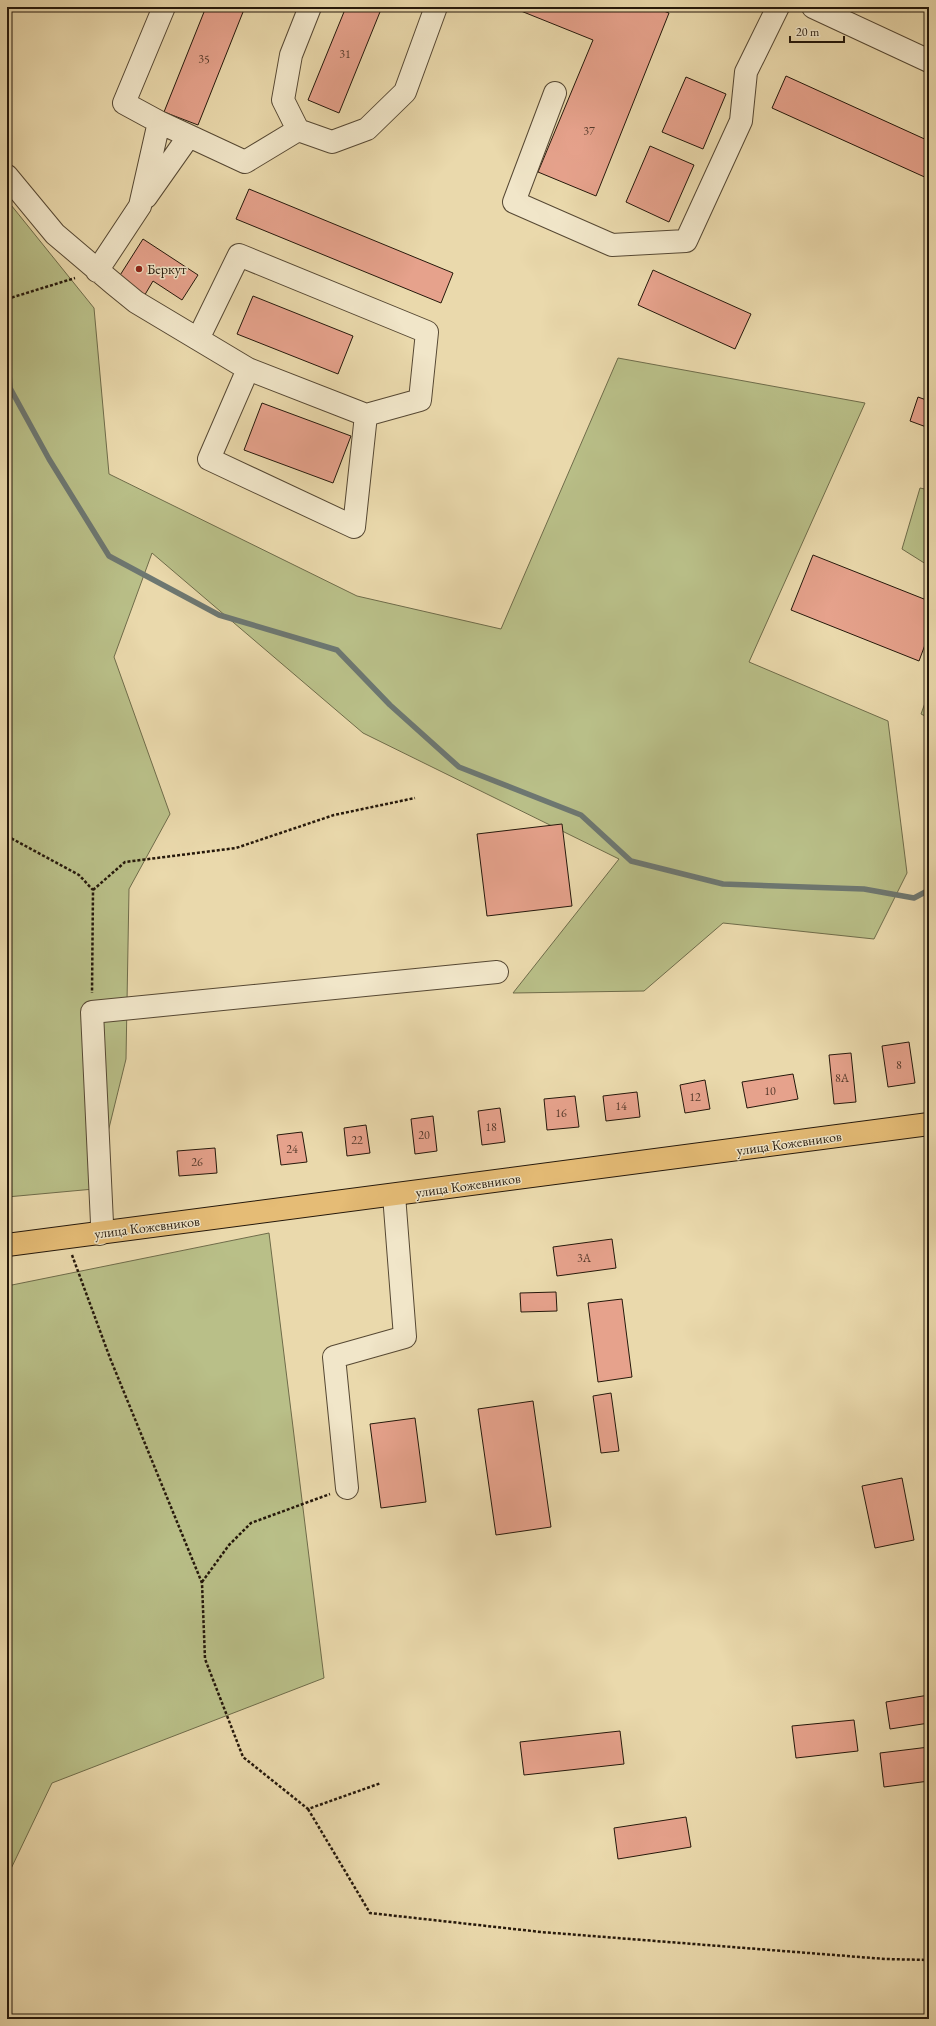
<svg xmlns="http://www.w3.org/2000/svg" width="936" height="2026" viewBox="0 0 936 2026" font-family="'EB Garamond',serif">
<rect width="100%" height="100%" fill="#ead9ac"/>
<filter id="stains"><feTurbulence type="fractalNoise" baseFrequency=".005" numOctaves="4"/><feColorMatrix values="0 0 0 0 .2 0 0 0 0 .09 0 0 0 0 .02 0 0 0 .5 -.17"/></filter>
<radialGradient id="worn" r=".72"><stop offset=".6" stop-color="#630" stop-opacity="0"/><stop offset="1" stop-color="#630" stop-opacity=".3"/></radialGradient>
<!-- green -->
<path fill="#b9bf88" stroke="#6f6c4a" d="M7,200l87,108 15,166 248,122 144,33 117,-271 247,45 -116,259 139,59 19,152 -33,66 -151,-16 -79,68 -131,2 106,-134 -256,-126 -211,-180 -38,104 56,157 -41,75 -3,170 -32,130 -87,8z
M920,488l9,2v76l-27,-17z
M929,692v26l-8,-4z
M269,1233l55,445 -272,105 -45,94v-591z"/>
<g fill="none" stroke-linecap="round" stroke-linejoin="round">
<!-- stream -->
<path stroke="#6d7771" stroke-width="5.5" d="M7,343l3,45 39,71 60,97 110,59 118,35 53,55 69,62 122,48 50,46 92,23 141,5 50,9 15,-8"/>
</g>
<!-- building -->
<path fill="#e6a28c" stroke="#25180b" d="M206,7h39l-47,118 -34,-13z
M346,7h36l-43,106 -31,-13z
M511,7h142l16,6 -73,183 -58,-24 55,-132z
M786,76l143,65v38l-157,-71z
M686,77l40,17 -23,55 -41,-17z
M650,146l44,19 -25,57 -43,-20z
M249,189l204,84 -12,30 -205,-84z
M143,239l55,36 -16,25 -29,-19 -10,17 -26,-18z
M653,270l98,44 -16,35 -97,-44z
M253,296l100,40 -15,38 -101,-40z
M918,397l11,4v27l-19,-7z
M262,403l89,33 -18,47 -89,-33z
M813,555l116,46v33l-10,27 -128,-51z
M562,824l10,82 -85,10 -10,-82z
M909,1042l6,41 -27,4 -6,-41z
M851,1053l5,49 -22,2 -5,-49z
M793,1074l5,25 -51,9 -5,-26z
M705,1080l5,29 -25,4 -5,-28z
M637,1092l3,25 -34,4 -3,-25z
M575,1096l4,31 -32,3 -3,-31z
M500,1108l5,34 -23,3 -4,-34z
M433,1116l4,35 -22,3 -4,-35z
M366,1125l4,28 -23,3 -3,-28z
M302,1132l5,30 -26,3 -4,-30z
M215,1148l2,25 -38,3 -2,-25z
M612,1239l4,29 -59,8 -4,-29z
M556,1292l1,19 -36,1 -1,-19z
M622,1299l10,78 -34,5 -10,-79z
M611,1393l8,58 -18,2 -8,-57z
M533,1401l18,126 -55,8 -18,-126z
M415,1418l11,84 -45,6 -11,-84z
M902,1478l12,62 -39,8 -13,-62z
M929,1695v28l-39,6 -4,-27z
M854,1720l4,31 -62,7 -4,-32z
M620,1731l4,33 -100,11 -4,-33z
M929,1747v34l-45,6 -4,-34z
M686,1817l5,30 -73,12 -4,-31z"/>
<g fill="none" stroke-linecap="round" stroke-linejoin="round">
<!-- minor casing -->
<g stroke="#564833" stroke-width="24">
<path id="minor" d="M310,7l-19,48 -8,45 15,30 34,12 35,-13 38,-37 31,-85
M813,7l116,54
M555,93l-41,109 98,43 74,-4 55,-120 5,-49 32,-65
M159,122l86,40 53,-32
M7,176l48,58 59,50 22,18 112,67 118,46 54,-15 7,-68 -188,-77 -41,84
M146,197l43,-61
M97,271l43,-65 19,-84 -35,-19 40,-96
M248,369l-39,90 145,68 12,-112
M100,1234l2,-11 -10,-211 405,-40
M347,1488l-13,-131 71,-20 -11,-142"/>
</g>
<!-- major casing -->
<g stroke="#25180b" stroke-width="24">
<path id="major" d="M7,1245l922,-121"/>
</g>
<!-- path -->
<path stroke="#25180b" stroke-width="2.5" stroke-dasharray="3 2" stroke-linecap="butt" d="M7,299l68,-21
M7,836l72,39 14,15 -1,103
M93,890l32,-28 111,-14 98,-33 81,-17
M72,1255l38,103 92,225 3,76 38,98 65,52 73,-26
M202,1582l27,-37 22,-22 79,-29
M308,1809l62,104 171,19 344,27 44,1"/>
<!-- minor -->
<use href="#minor" stroke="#f1e6c9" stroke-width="22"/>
<!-- major -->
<use href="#major" stroke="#e5bc76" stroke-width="22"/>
</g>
<!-- markers -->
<circle fill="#8f2418" stroke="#f1e6c9" stroke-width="1.5" cx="139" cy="269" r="4"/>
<g text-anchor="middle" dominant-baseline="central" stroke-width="3" stroke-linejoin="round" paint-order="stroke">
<!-- number labels -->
<g font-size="12" fill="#553a2b">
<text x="345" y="54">31</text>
<text x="204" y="59">35</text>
<text x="589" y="131">37</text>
<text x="899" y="1065">8</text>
<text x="842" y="1078">8А</text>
<text x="770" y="1091">10</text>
<text x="695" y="1097">12</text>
<text x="621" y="1106">14</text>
<text x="561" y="1113">16</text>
<text x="491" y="1127">18</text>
<text x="424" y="1135">20</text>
<text x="357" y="1140">22</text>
<text x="292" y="1149">24</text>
<text x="197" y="1162">26</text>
<text x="584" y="1258">3А</text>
</g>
<!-- poi labels -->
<g font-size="14" fill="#25180b" stroke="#f1e6c9" text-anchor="start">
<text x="147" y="269">Беркут</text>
</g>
<!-- street labels -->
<g font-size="14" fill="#25180b" stroke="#f1e6c9">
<text transform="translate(789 1143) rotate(-8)">улица Кожевников</text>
<text transform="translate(468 1185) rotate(-8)">улица Кожевников</text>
<text transform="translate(147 1227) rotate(-7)">улица Кожевников</text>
</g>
</g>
<!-- margin -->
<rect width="936" height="2026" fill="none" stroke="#ead9ac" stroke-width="24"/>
<rect x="8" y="8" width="920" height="2010" fill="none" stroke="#25180b" stroke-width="2"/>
<rect x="12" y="12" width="912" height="2002" fill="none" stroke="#25180b"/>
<!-- scale -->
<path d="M790 36v6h54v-6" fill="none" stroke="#25180b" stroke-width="2"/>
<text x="796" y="36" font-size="12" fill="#25180b" stroke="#f1e6c9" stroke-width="3" paint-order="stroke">20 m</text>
<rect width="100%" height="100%" filter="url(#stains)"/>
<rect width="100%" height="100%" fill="url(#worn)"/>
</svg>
